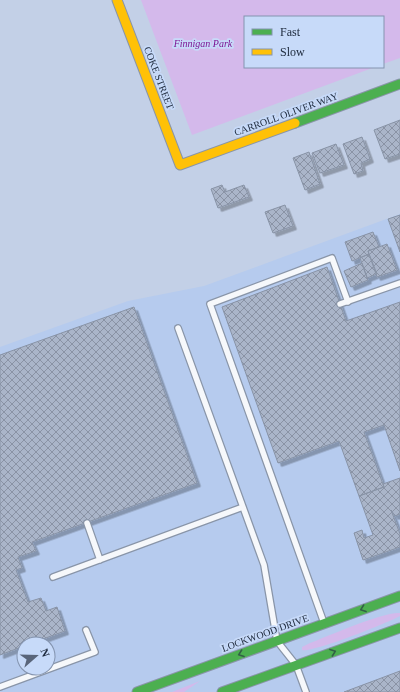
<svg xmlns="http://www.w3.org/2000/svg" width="400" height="692" viewBox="0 0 400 692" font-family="Georgia,serif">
<defs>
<pattern id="building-cross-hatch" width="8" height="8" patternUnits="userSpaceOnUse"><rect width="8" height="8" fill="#aab5c9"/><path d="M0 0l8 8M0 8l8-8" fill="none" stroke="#8a93a5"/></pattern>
<filter id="shadow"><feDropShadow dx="3.5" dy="3.5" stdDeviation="0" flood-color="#0004"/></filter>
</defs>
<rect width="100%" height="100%" fill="#c3d0e7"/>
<!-- built -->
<path fill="#b6cbee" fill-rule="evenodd" d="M400,214v478h-400v-345l128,-46 76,-15zM24,644h24v24h-24z"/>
<!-- green -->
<path fill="#d4b9eb" d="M141,0h259v58l-17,6v-47h-138v50h130l-183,68z
M400,613v3c-13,7 -87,37 -98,34v-3l8,-4c18,-7 75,-32 90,-30z
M200,681l-16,11h-12z"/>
<!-- building -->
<path fill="url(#building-cross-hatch)" stroke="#8893a6" filter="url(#shadow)" d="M400,120v34l-15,5 -11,-29z
M362,137l8,22 -9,4 2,8 -9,3 -11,-30z
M336,144l8,21 -24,8 -8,-20z
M309,152l11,32 -15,6 -12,-32z
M222,185l3,7 19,-7 5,12 -31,11 -7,-19z
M285,205l8,21 -20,7 -8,-21z
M400,215v37l-12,-33z
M373,232l6,15 -11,4 1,3 -17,7 -7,-19z
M387,244l10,26 -20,7 -9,-26z
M369,254l8,20 -10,4 -7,-20z
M362,263l6,17 -17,7 -7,-16z
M327,267l19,54 54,-19v169l-16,-46 -20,7 20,55 -25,9 -20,-55 -61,22 -56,-156z
M134,307l63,176 -165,59 4,9 -18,6 4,11 -6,2 12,32 13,-4 5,13 11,-4 8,24 -36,13h-5v2l-24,9v-300z
M400,478v36l-5,2 -4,-6 9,24v13l-37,13 -9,-27 8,-3 2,8 9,-3 -14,-39 25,-9 -1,-3z
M400,671v21h-56z"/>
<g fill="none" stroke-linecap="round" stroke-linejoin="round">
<!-- lane casing -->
<g stroke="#8995a8" stroke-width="8">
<path id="lane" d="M340,304l60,-21
M178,328l86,237 13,76 19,24 10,27
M87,523l13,37
M53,577l190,-70
M324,623l-114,-319 122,-46 16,44
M0,687l95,-35 -9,-22"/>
</g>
<!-- fast casing -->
<g stroke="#8995a8" stroke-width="11">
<path id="fast" d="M295,123l105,-39
M137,692l263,-96
M222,692l178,-64"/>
</g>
<!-- slow casing -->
<g stroke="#8995a8" stroke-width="11">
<path id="slow" d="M117,0l63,165 115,-42"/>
</g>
<!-- lane -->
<use href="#lane" stroke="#f6f8fb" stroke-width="5.5"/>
<!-- fast -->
<use href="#fast" stroke="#4caf50" stroke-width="9"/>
<!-- slow -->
<use href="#slow" stroke="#ffc107" stroke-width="9"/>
</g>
<!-- one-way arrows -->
<defs><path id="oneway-chevron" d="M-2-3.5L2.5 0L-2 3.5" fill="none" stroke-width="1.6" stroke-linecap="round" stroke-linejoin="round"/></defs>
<g stroke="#326046">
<use href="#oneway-chevron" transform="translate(363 609) rotate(160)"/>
<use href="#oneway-chevron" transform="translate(333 652) rotate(-20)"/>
<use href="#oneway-chevron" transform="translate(241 654) rotate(160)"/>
</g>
<g text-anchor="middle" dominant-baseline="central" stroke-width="3.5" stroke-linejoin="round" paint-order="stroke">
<!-- park labels -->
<g font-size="10" font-style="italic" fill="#7d1392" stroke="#c7daf9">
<text x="203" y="43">Finnigan Park</text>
</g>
<!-- street labels -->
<g font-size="10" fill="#202c3f" stroke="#c7daf9">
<text transform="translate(159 78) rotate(69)">COKE STREET</text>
<text transform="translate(286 114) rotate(-20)">CARROLL OLIVER WAY</text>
<text transform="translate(265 633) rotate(-20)">LOCKWOOD DRIVE</text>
</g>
</g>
<!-- legend -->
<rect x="244" y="16" width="140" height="52" fill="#c7daf9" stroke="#8494af"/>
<rect x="252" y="29" width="20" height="6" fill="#4caf50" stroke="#8494af"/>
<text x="280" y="36" font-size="12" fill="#202c3f">Fast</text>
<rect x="252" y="49" width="20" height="6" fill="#ffc107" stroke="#8494af"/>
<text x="280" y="56" font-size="12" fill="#202c3f">Slow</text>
<!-- north arrow -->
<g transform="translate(36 656) rotate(70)"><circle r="19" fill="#c7daf9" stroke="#8494af"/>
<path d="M0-3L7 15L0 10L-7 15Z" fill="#59657a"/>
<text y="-6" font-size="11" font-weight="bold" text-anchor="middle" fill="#202c3f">N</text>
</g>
</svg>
